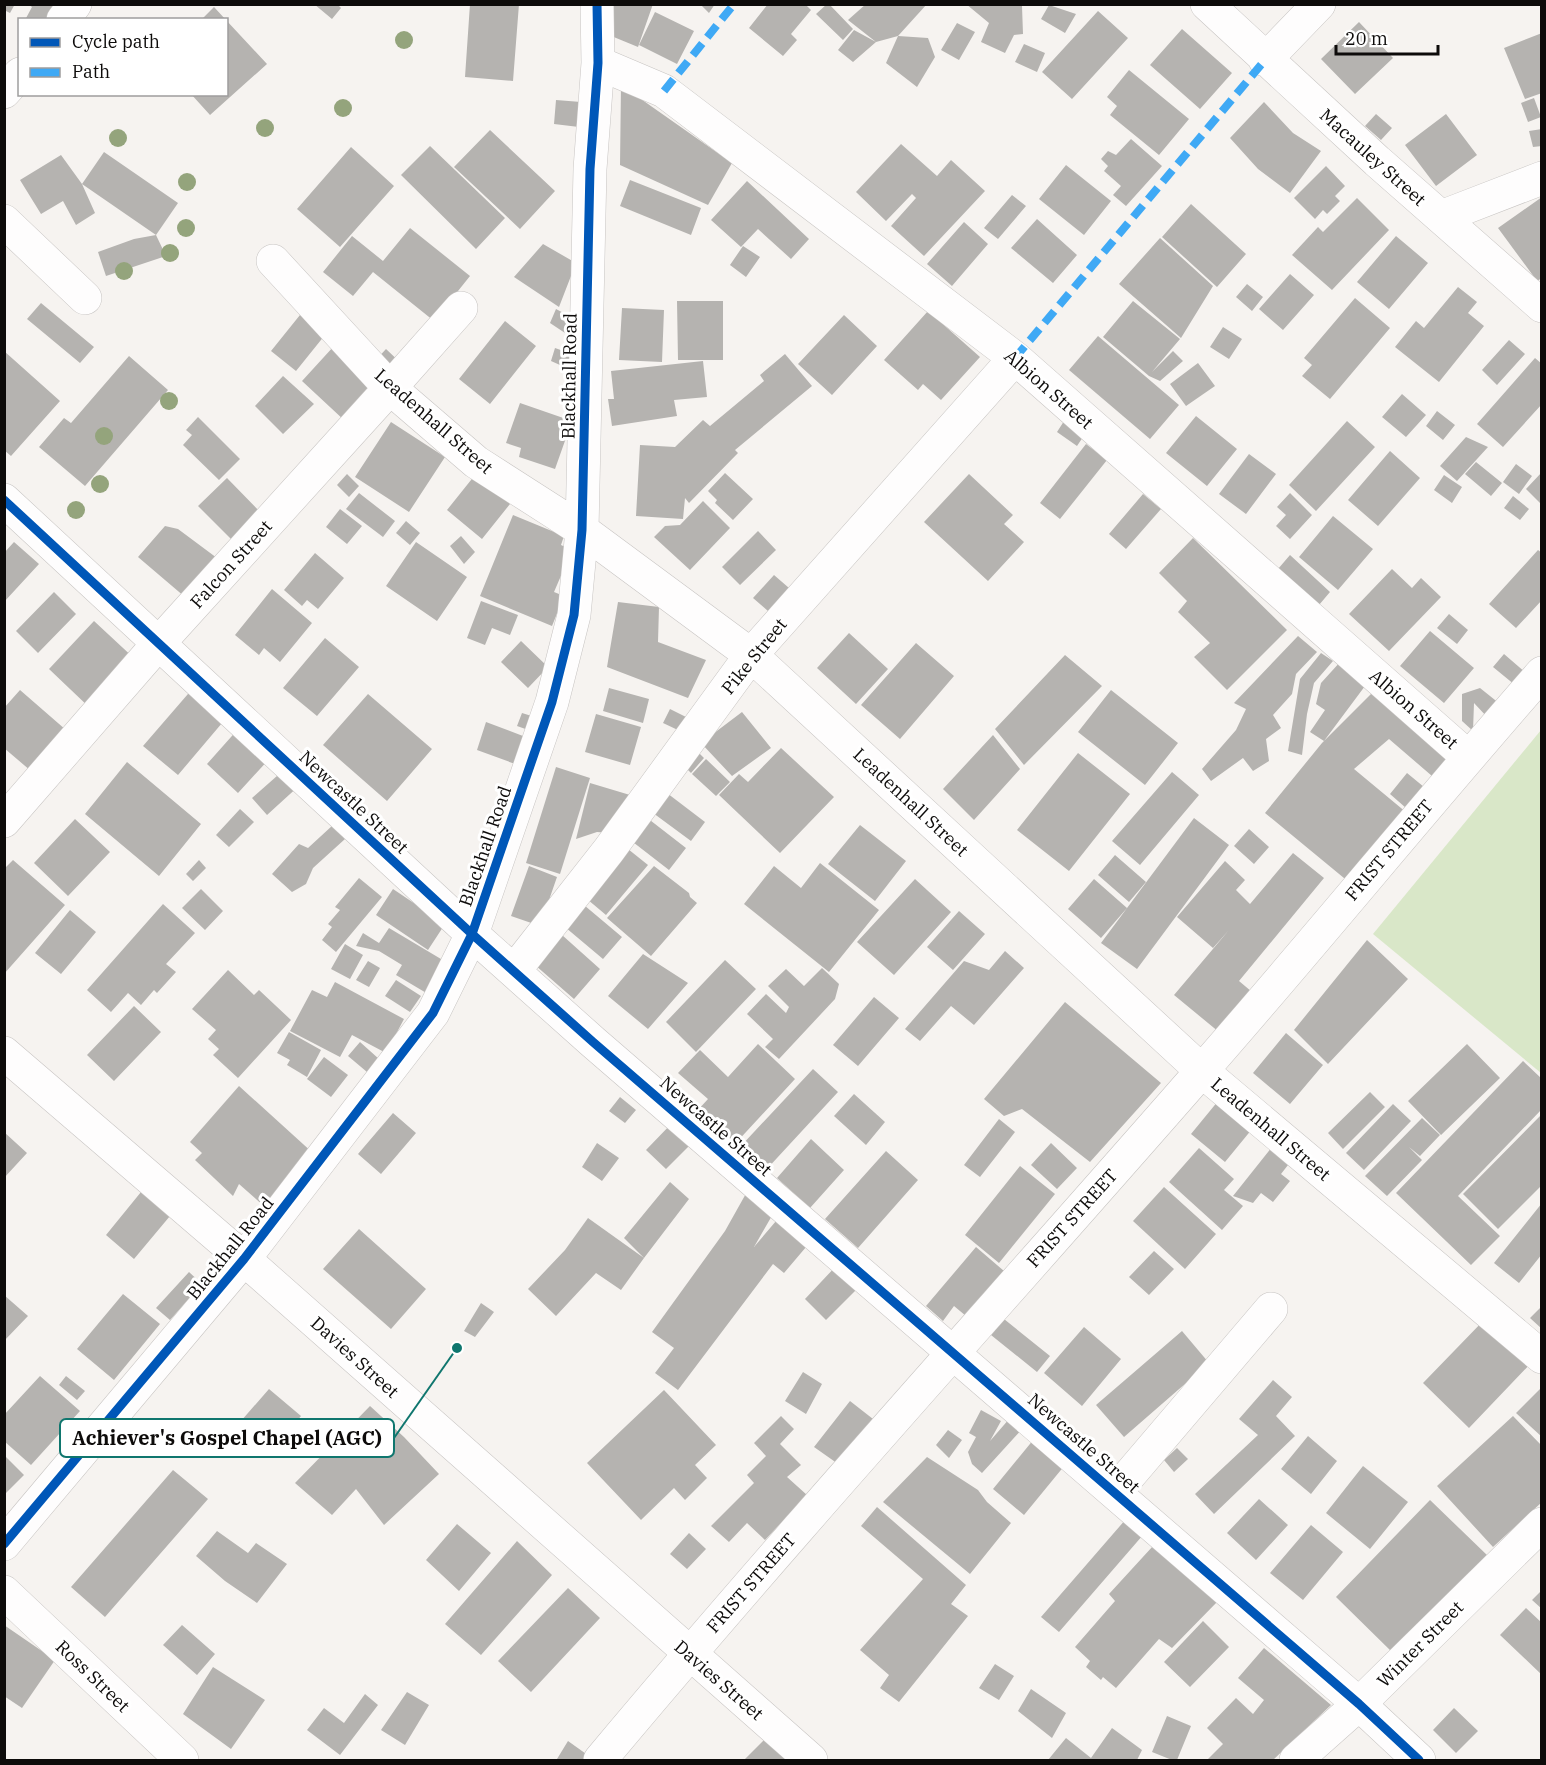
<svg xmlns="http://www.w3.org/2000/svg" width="1546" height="1765" viewBox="0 0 1546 1765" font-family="'IBM Plex Serif',serif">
<rect width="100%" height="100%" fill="#f6f3f0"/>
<!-- green -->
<path fill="#d9e7c8" d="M1541,730v343l-168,-139z"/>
<!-- building -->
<path fill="#b5b3b0" d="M4,4h11l-5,9 -6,-3z
M28,4h31l-9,16h-25l7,-13z
M314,4h23l4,4 -9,11z
M470,4h49l-6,77 -48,-4z
M610,4h43l-15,43 -34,-14z
M700,4h15l-6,9z
M768,4h37l6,6 -20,24 6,6 -14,16 -34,-28z
M827,4h2l24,25 -10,11 -27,-26z
M866,4h61l-29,32 -22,6 -23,20 -15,-12 16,-20 22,12 -28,-22z
M966,4l56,2 1,28 -9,1 -9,18 -24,-11 8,-19z
M1049,5l27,9 -11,19 -24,-14z
M214,7l12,13h-25z
M1098,11l30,27 -56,61 -30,-27z
M655,12l39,19 -17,33 -38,-19z
M226,20l41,44 -57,51 -19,-21h35z
M1359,22l34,36 -38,36 -34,-35z
M957,23l18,9 -16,28 -18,-10z
M1182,29l50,44 -32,36 -50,-44z
M1542,33v60l-17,6 -21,-51z
M898,36l30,2 7,19 -18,30 -31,-24z
M1024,44l21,9 -8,19 -22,-10z
M1129,70l60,49 -30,36 -49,-40 7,-9 -10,-9z
M621,85l111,78 -24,42 -88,-40z
M1534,98l7,19 -13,5 -7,-19z
M556,100l25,2 -2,25 -25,-3z
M1264,102l29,31 28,18 -31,42 -32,-24 -28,-31z
M1376,114l16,14 -11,12 -16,-14z
M1446,114l31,41 -41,31 -31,-41z
M1542,129v17l-9,1 -4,-16z
M490,130l65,61 -35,38 -66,-62z
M1131,139l31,27 -36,40 -13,-11 8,-9 -17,-15 4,-5 -7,-7 7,-8 8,4z
M901,144l36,32 14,-16 34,31 -61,65 -33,-30 25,-28 -4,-4 -26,27 -30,-29z
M430,146l75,72 -29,31 -75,-74z
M351,147l43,39 -54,61 -43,-38z
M104,152l74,51 -22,32 10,21 -60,20 -8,-24 36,-13 22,-4 -74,-51z
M61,155l21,29 13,29 -19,12 -13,-24 -22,13 -21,-34z
M1066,165l45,36 -27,34 -45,-36z
M1326,166l19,20 -10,10 5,5 -13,13 -4,-4 -8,9 -21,-21z
M630,180l71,28 -10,27 -71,-29z
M747,181l62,58 -18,20 -33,-30 -17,18 -30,-27z
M1012,195l14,11 -28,33 -14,-11z
M1542,197v81l-5,3 -39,-53z
M1357,198l32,32 -57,60 -40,-35 26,-28 5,5z
M1191,204l55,50 -29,33 -55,-50z
M1037,219l40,36 -24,28 -42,-35z
M964,222l24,22 -36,42 -25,-22z
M410,228l60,48 -36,45 -61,-49 -20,24 -30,-24 29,-36 31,25z
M1396,236l32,27 -39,46 -32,-27z
M1160,238l53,48 -32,52 -62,-54z
M543,244l33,19 -17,44 -45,-30z
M743,246l17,11 -14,20 -16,-12z
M1290,274l24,21 -31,35 -24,-21z
M1247,284l16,13 -11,14 -16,-14z
M1458,287l19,15 -9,11 16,13 -45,56 -44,-35 21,-26 8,7z
M1355,298l35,30 -60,71 -28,-23 10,-11 -8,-7z
M677,301h46v59h-45z
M1133,301l47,38 -28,33 21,-21 10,10 -23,20 -11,-5 -46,-39z
M41,303l53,44 -14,16 -53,-44z
M622,308l42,2 -2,52 -43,-2z
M556,309l28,15 -7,17 -27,-18z
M304,310l25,20 -33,41 -25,-20z
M928,311l52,46 -39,43 -18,-16 -5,6 -34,-30z
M844,315l33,31 -45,49 -34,-31z
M505,321l31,25 -46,58 -31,-25z
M1223,327l19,12 -13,20 -19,-12z
M1098,336l81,69 -29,34 -81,-69z
M1509,340l16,14 -28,31 -15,-15z
M334,346l43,41 -32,34 -43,-40z
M555,348l17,6 -3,15 -18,-8z
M386,349l19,18 -31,-5z
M4,351l56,50 -49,55 -7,-6z
M785,354l27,32 -77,64 3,3 -49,50 -4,-5 -2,21 -47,-3 4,-71 35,2 28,-27 7,6 54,-45 -4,-6z
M129,356l39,34 -83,96 -46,-39 25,-29 7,5z
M1535,358l7,6v40l-39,43 -26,-23z
M703,361l4,36 -33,3 3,16 -65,10 -4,-27h6l-3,-28z
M1198,363l17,23 -29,20 -16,-22z
M283,376l31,28 -31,30 -28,-28z
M1402,394l24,21 -20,22 -24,-20z
M520,403l52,18 -17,48 -36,-12 2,-9 -15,-5z
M1437,411l18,14 -12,15 -17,-14z
M1196,416l41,33 -30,37 -41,-33z
M198,417l42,42 -21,21 -36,-35 9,-10 -6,-5z
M1066,418l21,13 -10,15 -20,-14z
M1347,421l28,26 -59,64 -27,-26z
M391,422l54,35 -36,55 -54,-35z
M1466,437l22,10 -31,34 -17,-15z
M1086,444l21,16 -47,59 -20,-16z
M1390,451l30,27 -42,48 -30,-26z
M1249,454l27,20 -30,40 -27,-20z
M1476,462l26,21 -11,13 -26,-22z
M1516,464l16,12 -13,18 -16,-12z
M1542,472v33l-16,-16z
M725,473l28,26 -20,21 -18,-17 2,-3 -9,-9z
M347,474l12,12 -10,11 -12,-12z
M969,474l44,41 -9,9 20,18 -36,39 -64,-59z
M475,475l35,29 -28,35 -35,-29z
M1444,475l18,12 -10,16 -18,-13z
M227,478l36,37 -28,28 -37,-37z
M359,493l36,28 -12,16 -37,-28z
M1290,493l22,22 -22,24 -14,-13 10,-11 -9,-8z
M1143,494l18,15 -35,40 -17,-15z
M1513,496l16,13 -9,11 -16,-12z
M703,501l27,27 -40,42 -36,-33 11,-11 15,-1z
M340,509l22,17 -15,18 -21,-17z
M513,515l51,21 -3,9 11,5 -18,42 10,4 -12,30 -72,-30z
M1333,516l40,33 -35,41 -39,-33z
M406,521l14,12 -10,12 -14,-12z
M165,526l13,3 47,35 -33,39 -54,-46z
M758,531l18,19 -36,35 -18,-18z
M461,536l14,16 -11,12 -14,-18z
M1193,538l94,92 -60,60 -33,-33 16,-14 -32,-31 9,-11 -28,-28z
M14,542l25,22 -35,38v-49z
M416,542l51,35 -30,44 -51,-35z
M1538,550l4,3v47l-26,28 -27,-24z
M315,553l29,25 -26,31 -11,-9 -5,6 -18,-16z
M1290,555l40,37 -11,13 -41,-36z
M1392,569l20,19 9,-10 20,19 -52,54 -40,-37z
M774,575l15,13 -21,23 -15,-13z
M272,589l40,34 -32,39 -16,-14 -5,7 -24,-20z
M54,592l22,22 -38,39 -22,-22z
M481,601l37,14 -8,20 -18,-7 -7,17 -18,-7z
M618,602l41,5 -1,35 48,18 -18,38 -81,-31z
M1449,614l19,16 -11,14 -20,-16z
M94,621l43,40 -46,48 -42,-40z
M1430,631l44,37 -30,35 -44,-37z
M849,633l39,36 -32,35 -39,-36z
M1298,636l19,16 -21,22 -4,20 -19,21 8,13 -15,11 3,22 -16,10 -10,-13 -32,23 -9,-12 34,-39 10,-21 -12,-6z
M325,638l34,29 -42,49 -34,-28z
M521,641l27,26 -20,21 -27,-26z
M916,643l38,33 -54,63 -39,-34z
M1321,653l12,8 -19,22 -7,31 -5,41 -14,-4 12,-72z
M1504,654l22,19 -11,12 -22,-18z
M1065,655l37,31 -78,79 -29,-36z
M1341,661l24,25 -41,55 -14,-9 15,-22 -9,-6 5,-21z
M1379,686l34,32 -11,11 5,-5 47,41 -15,17 -50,-43 -35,30 53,44 -57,70 -85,-70 57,-70z
M194,687l34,29 -50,59 -35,-29z
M609,688l40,11 -6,24 -40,-12z
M1480,688l20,16 -12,14 -14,-15 -1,28 -11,-10v-27z
M20,690l46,40 -35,41 -27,-23v-40z
M1111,690l67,53 -33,42 -67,-53z
M368,694l64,55 -45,52 -64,-56z
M670,709l16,8 -6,14 -17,-8z
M742,712l29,36 -39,28 -31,-33z
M522,713l16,5 -4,14 -17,-6z
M596,714l45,13 -11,38 -45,-13z
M486,722l50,19 -10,27 -49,-18z
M239,728l32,29 -33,36 -31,-29z
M993,735l27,34 -46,51 -31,-31z
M781,748l53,49 -54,56 -61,-58 20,-21 9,8z
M697,751l7,7 -13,15 -8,-8z
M1078,753l52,41 -61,77 -52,-41z
M706,759l24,23 -14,14 -24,-22z
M127,762l74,62 -42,52 -74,-62z
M556,767l34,11 -30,96 -34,-11z
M286,768l15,16 -34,31 -15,-17z
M1172,772l27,23 -59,70 -28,-24z
M1407,773l17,14 -18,21 -16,-14z
M590,783l40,12 -20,38 -13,-1 -21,7z
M663,790l42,32 -14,19 -42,-31z
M240,809l14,13 -25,25 -13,-12z
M646,817l40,31 -17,22 -40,-31z
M1194,818l35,27 -92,124 -36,-26z
M75,819l35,33 -42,44 -34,-33z
M333,825l12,14 -32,29 -7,16 -14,8 -20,-18 27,-30 9,4z
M860,825l46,36 -31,40 -47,-37z
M1249,829l20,18 -15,17 -20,-18z
M623,845l25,20 -42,50 -25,-21z
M1293,853l31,25 -85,103 19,16 -33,40 -51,-42 55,-65 -16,18 -36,-31 48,-56 20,19 -9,10 14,14z
M1115,855l31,27 -17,20 -31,-27z
M13,860l52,45 -61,69v-105z
M199,860l7,8 -13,13 -7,-7z
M820,863l59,47 -50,62 -85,-68 30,-38 27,22z
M529,866l28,11 -17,49 -29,-10z
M654,866l35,27 1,4 7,6 -46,53 -44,-38z
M359,878l23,19 -46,55 -14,-12 10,-13 -4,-3 12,-14 -5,-3z
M915,879l36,33 -57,63 -37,-33z
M1094,879l33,29 -26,30 -33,-29z
M201,889l22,22 -18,19 -23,-22z
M393,889l52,35 -17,26 -52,-35z
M578,900l44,37 -19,22 -44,-37z
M163,904l32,29 -29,31 10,8 -19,21 -3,-3 -13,15 -13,-12 -17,19 -24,-22z
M70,910l26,22 -35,42 -26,-21z
M959,911l26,23 -32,36 -26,-23z
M389,928l57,34 -18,32 -32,-19 6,-10 -23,-14 -23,-5 7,-13 16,10z
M562,935l38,34 -26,30 -39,-34z
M1367,940l41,39 -80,85 -34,-34z
M345,944l18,11 -13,24 -19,-10z
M1005,951l19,17 -50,57 -23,-19 -31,35 -15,-12 59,-68 25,9z
M643,954l45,29 -40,46 -40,-33z
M725,960l31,29 -60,63 -30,-30z
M368,961l12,7 -11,19 -13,-7z
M822,968l17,16 -4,15 -56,60 -14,-12 8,-8 -26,-25 19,-20 20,19 3,-6 -21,-21 18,-17 18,17z
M228,970l26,25 5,-5 32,30 -53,58 -25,-23 6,-6 -11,-10 8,-9 -24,-21z
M396,980l25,16 -11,16 -25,-16z
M335,982l69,37 -18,34 -34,-18 -12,22 -50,-26 22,-41 15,7z
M874,997l25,21 -41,48 -25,-21z
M1065,1002l96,81 -71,79 -68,-53 -18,7 -20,-17z
M134,1006l27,26 -47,49 -27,-26z
M289,1032l32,18 -14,27 -20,-12 3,-5 -13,-7z
M1286,1033l37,32 -33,39 -37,-31z
M360,1042l19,17 -12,13 -19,-16z
M758,1044l37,35 -61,66 -37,-34 11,-12 -30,-26 22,-23 28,27z
M1467,1044l33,34 -59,57 -33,-34z
M324,1057l24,18 -17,22 -24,-18z
M1523,1061l19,18v30l-84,87 42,40 -29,29 -75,-72z
M813,1069l25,23 -73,79 -25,-24z
M239,1086l75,68 -48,54 -27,-24 -6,12 -38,-36 7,-7 -12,-11z
M1370,1092l15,15 -42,42 -15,-16z
M854,1094l31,28 -19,23 -32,-29z
M1223,1095l34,28 -32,39 -34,-28z
M620,1097l16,13 -11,13 -16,-12z
M1393,1104l18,17 -47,49 -18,-17z
M393,1113l23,20 -35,41 -23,-20z
M1542,1114v71l-44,44 -35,-35z
M1422,1118l18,17 -20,21 -11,-9 13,13 -35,36 -22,-20z
M999,1119l16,13 -35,45 -16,-12z
M673,1122l21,19 -28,28 -20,-19z
M4,1132l23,21 -23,25z
M811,1139l33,31 -34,38 -33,-30z
M1276,1142l19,14 -14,18 9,7 -17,21 -12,-9 -8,10 -20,-7z
M597,1143l22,15 -17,23 -20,-14z
M1051,1143l26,25 -20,21 -26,-24z
M1199,1148l35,31 -10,11 19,16 -21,24 -53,-48z
M886,1151l32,29 -60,68 -33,-29z
M1020,1166l35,28 -56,69 -34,-28z
M670,1182l19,17 -45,59 -20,-20z
M1164,1187l52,47 -31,35 -52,-48z
M748,1190l29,17 -23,40 28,-33 30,26 -28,33 -11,-9 -95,126 -23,-17 19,-25 -22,-16 73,-101z
M141,1192l29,24 -36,43 -28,-24z
M1542,1203v51l-23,29 -25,-20z
M588,1218l56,40 -23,32 -25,-17 -40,43 -28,-27 37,-39z
M359,1229l67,60 -35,40 -68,-60z
M976,1247l28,24 -38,45 -12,-10 -11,15 -17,-15z
M1154,1251l20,18 -25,26 -20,-18z
M837,1265l23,21 -34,34 -21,-21z
M189,1272l13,12 -32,36 -14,-12z
M123,1294l37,30 -46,56 -37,-31z
M4,1295l24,21 -24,25z
M481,1303l13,9 -19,25 -11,-6z
M1542,1306v23l-12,-11z
M1486,1318l46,44 -63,66 -46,-45z
M1004,1319l46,37 -13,16 -46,-37z
M1084,1327l37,32 -39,47 -38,-33z
M1182,1331l27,32 -85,74 -28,-32z
M803,1372l19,12 -16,30 -21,-13z
M40,1376l40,35 -49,54 -27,-24v-26z
M66,1376l19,15 -8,9 -18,-15z
M1273,1380l19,17 -16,19 19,20 -81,78 -19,-20 63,-59 -19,-16z
M1542,1387v50l-26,-24z
M269,1389l32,27 -28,33 -32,-28z
M664,1390l52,55 -21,20 12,13 -22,22 -11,-12 -33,32 -54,-57z
M850,1401l23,18 -32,47 -27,-19z
M370,1406l34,31 35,37 -55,51 -28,-36 -24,26 -37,-32z
M981,1410l20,11 -11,20 20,-23 13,10 -41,45 -10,-9 -4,-12 8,-15 -7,-4z
M781,1416l13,13 -14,15 21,21 -14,12 20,18 -42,45 -18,-17 -18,19 -18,-16 43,-43 -7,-8 19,-19 -12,-13z
M1513,1416l29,30v56l-49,45 -56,-61z
M948,1430l14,10 -13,18 -13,-13z
M1308,1436l29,25 -26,33 -30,-25z
M1034,1439l31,26 -41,50 -31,-26z
M1177,1448l11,11 -14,13 -10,-12z
M4,1455l20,20 -18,18 -2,-1z
M927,1457l51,33 9,12 24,21 -41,51 -87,-72z
M1363,1466l45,36 -38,47 -44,-36z
M173,1470l35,29 -103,118 -34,-30z
M1259,1499l29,26 -32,35 -29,-27z
M1430,1500l58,56 -94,98 -58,-57z
M877,1507l89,78 -15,19 17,12 -69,86 -19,-14 9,-13 -29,-25 63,-71 -62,-53z
M1126,1519l17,16 -84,97 -18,-15z
M457,1524l34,29 -32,38 -33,-31z
M1311,1525l32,27 -40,48 -33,-27z
M217,1531l31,22 8,-10 31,21 -30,39 -32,-22 -29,-25z
M689,1533l17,16 -19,20 -17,-15z
M517,1541l35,34 -71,80 -36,-31z
M1153,1546l64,56 -45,46 -13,-9 -43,49 -13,-11 -2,3 -15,-13 4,-6 -15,-14 40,-46 -6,-7z
M568,1588l32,30 -69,74 -33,-31z
M1542,1590v19l-10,-9z
M1526,1608l16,15v52l-42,-40z
M1203,1621l26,26 -39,40 -26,-25z
M4,1625l51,35 -33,48 -18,-12z
M182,1625l33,29 -18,21 -34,-30z
M1264,1648l67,57 -58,55h-66l16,-16 -16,-16 29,-30 17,16 11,-14 -26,-22z
M995,1664l19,12 -15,24 -20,-12z
M213,1667l52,33 -34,49 -48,-35z
M1031,1689l35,24 -14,25 -34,-27z
M407,1692l22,13 -24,40 -24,-15z
M365,1694l13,11 -38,50 -33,-25 17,-22 20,15z
M1454,1708l24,23 -22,22 -23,-23z
M1167,1716l24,10 -14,34h-5l-20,-8z
M1112,1728l30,22 -5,10h-89l18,-22 25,20z
M768,1736l26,24h-50z
M568,1741l21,15 -3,4h-27l-2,-1z"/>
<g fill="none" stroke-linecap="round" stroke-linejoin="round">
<!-- minor casing -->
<g stroke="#c7c4c2" stroke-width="34">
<path id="minor" d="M1207,4l170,157 165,145
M63,20l12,-16
M1265,60l54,-56
M598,63l66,28 351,267 453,399
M4,92l16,-18
M1441,217l101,-39
M4,221l81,77
M273,261l117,127 86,74 106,68 169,125 451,416 340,286
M4,500l468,434 121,108 766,662 60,56
M4,821l154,-177 232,-256 71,-80
M514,971l95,-121 142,-195 264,-297
M4,1053l240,206 567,501
M1115,1492l156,-183
M4,1544l240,-285 189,-246 39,-79 80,-232 22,-87 8,-85 8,-361 8,-106 -1,-59
M4,1592l178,168
M600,1760c195,-233 399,-457 599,-686 116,-132 227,-269 343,-401
M1296,1760l63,-56 183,-180"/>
</g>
<!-- minor -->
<use href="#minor" stroke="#fefdfd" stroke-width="33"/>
<!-- quiet -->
<path stroke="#3fa9f5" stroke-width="8" stroke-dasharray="15 8" stroke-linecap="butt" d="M664,91l70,-87
M1015,358l250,-298"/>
<!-- cycleway casing -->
<g stroke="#fff" stroke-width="13">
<path id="cycleway" d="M4,500l468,434 121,108 766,662 60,56
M4,1544l240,-285 189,-246 39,-79 80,-232 22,-87 8,-85 8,-361 8,-106 -1,-59"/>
</g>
<!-- cycleway -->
<use href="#cycleway" stroke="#0057b8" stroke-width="9"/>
</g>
<!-- trees -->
<g fill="#94a47c">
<circle cx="404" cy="40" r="9"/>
<circle cx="343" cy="108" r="9"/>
<circle cx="265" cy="128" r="9"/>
<circle cx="118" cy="138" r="9"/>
<circle cx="187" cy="182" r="9"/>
<circle cx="186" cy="228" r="9"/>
<circle cx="170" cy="253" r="9"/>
<circle cx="124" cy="271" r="9"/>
<circle cx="169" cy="401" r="9"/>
<circle cx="104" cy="436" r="9"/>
<circle cx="100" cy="484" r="9"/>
<circle cx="76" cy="510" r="9"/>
</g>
<g text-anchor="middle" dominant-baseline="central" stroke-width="6" stroke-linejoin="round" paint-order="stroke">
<!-- street labels -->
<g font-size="18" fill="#0d0b0a" stroke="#fff">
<text transform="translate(1373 157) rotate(42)">Macauley Street</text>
<text transform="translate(569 376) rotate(-89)">Blackhall Road</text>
<text transform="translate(1049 389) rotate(41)">Albion Street</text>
<text transform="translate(434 421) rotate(41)">Leadenhall Street</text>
<text transform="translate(231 564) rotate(-48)">Falcon Street</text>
<text transform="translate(754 656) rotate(-51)">Pike Street</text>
<text transform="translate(1414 709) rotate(41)">Albion Street</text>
<text transform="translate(354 802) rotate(43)">Newcastle Street</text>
<text transform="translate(911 802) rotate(43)">Leadenhall Street</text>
<text transform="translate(485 846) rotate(-71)">Blackhall Road</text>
<text transform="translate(1389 850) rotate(-50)">FRIST STREET</text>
<text transform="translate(716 1126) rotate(41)">Newcastle Street</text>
<text transform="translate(1271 1129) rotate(40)">Leadenhall Street</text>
<text transform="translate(1072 1218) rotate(-48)">FRIST STREET</text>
<text transform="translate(230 1248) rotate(-51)">Blackhall Road</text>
<text transform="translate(355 1357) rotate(42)">Davies Street</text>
<text transform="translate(1084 1443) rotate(41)">Newcastle Street</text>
<text transform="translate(751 1583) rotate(-49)">FRIST STREET</text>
<text transform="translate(1420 1644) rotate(-45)">Winter Street</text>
<text transform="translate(93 1676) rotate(44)">Ross Street</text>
<text transform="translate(719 1680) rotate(41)">Davies Street</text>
</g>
</g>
<!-- callouts -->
<path fill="none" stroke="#0f766e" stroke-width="2" d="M457 1348L394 1438"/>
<circle fill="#0f766e" stroke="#fff" stroke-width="2" cx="457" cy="1348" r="6"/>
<rect fill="#fff" stroke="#0f766e" stroke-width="2" x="60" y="1419" width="334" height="38" rx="6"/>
<g font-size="20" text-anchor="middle" font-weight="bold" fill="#0d0b0a">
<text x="227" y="1445">Achiever's Gospel Chapel (AGC)</text>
</g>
<!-- border -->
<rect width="1546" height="1765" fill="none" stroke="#0d0b0a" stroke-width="12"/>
<!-- legend -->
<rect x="18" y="18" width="210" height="78" fill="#ffffff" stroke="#9e9d9d" stroke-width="1.5"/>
<rect x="30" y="38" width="30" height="9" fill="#0057b8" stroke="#9e9d9d" stroke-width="1.5"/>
<text x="72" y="48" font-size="18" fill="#0d0b0a">Cycle path</text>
<rect x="30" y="68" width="30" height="9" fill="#3fa9f5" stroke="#9e9d9d" stroke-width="1.5"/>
<text x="72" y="78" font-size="18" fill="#0d0b0a">Path</text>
<!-- scale -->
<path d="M1336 45v9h102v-9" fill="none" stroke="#0d0b0a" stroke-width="3"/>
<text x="1345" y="45" font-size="18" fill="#0d0b0a" stroke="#ffffff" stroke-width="4.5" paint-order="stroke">20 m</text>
</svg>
